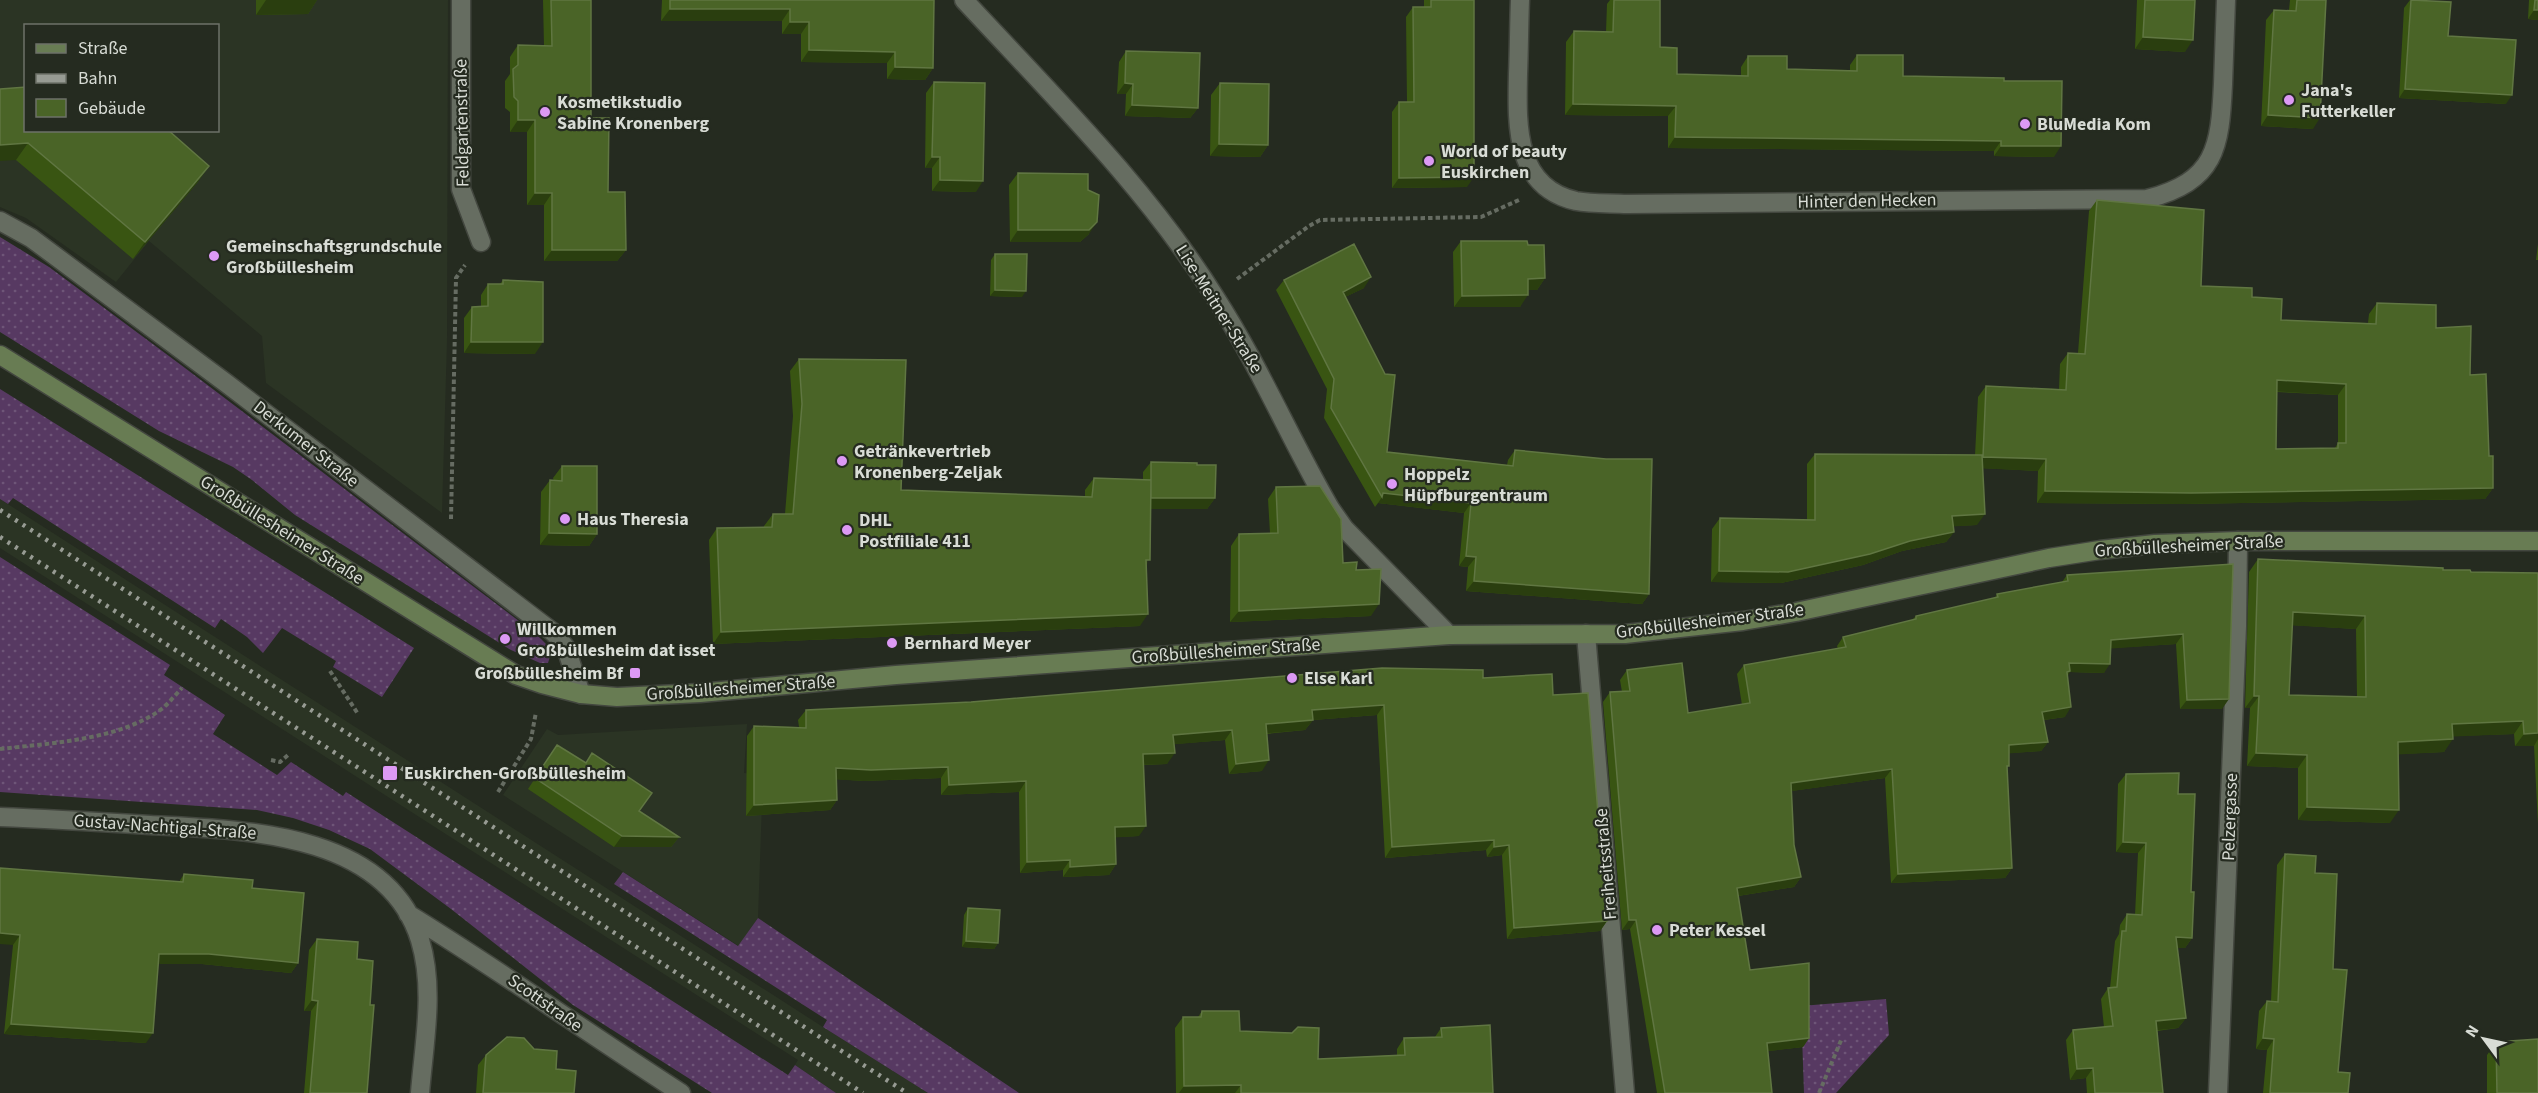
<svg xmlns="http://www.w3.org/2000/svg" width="2538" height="1093" viewBox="0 0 2538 1093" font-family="'Source Sans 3',sans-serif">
<defs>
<pattern id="grass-dots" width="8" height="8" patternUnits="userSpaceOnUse" patternTransform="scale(1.5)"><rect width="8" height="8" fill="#573962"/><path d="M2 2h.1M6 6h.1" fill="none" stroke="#6e5578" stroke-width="1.8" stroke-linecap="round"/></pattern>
</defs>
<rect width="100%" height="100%" fill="#252b20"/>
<!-- built -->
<path fill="#2b3424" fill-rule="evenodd" d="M0,0h448l-1,341 -5,172 -176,-130 -4,-47 -113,-95 -33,41 -90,-64 -26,-11zM26,26h192v104h-192z
M0,499l823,528 105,66h-92l-41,-28 3,-5 -798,-512z
M747,724l-3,49 19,1 -5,144 -19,28 -236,-151 44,-66 11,6z"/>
<!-- grass -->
<path fill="url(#grass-dots)" d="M0,237l49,30 132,98 355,269 16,16 -4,13h-8l-29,-13 -216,-135 -43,-35 -19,-13 -74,-36 -159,-99z
M0,389l414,259 -32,49 -49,-30 3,-6 -54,-33 -19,25 -16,-16 -26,-18 -6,9 -202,-130 -5,6 -8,-5z
M0,557l170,108 -6,10 61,40 -12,19 64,41 14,-13 52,34 3,-4 442,283 7,-10 41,28h-124l-139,-88 -122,-96 -81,-60 -41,-19 -36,-12 -36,-8 -257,-18z
M623,872l115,74 20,-28 261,175h-91l-105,-66 4,-7 -213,-136z
M1886,999l3,36 -53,58h-32l-3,-87z"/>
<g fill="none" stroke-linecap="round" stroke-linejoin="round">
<!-- street casing -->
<g stroke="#43473f" stroke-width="21">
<path id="street" d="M461,0v189l20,53
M964,0c88,95 182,187 251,297 44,68 75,142 115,211l14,20 105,107
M1520,0c-1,25 -1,50 -2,74 -1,50 -4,113 58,127 16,3 34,2 51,3l520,-5c69,-18 73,-51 76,-115 1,-28 2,-56 3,-84
M0,221l31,17 195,145 328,250 12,15 15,46
M1586,634l39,459
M0,817c50,2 100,5 150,8 92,5 236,6 270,115 15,49 4,103 0,153
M408,914c93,57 181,120 273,179
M2218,1093l19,-467 1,-85"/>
</g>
<!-- secondary casing -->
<g stroke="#43473f" stroke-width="21">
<path id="secondary" d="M0,355l516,320 26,9 39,10 36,3 83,-4 196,-18 553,-40 176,-1 118,-13 53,-9 253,-54 51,-8 55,-6 83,-3h300"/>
</g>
<!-- path -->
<path stroke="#666c62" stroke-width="4" stroke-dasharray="4.5 3" stroke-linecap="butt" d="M1237,279l72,-53 11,-6 161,-3 38,-17
M451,519l5,-241 9,-13
M330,671l28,43
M0,749c51,-6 121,-9 163,-41 7,-6 13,-14 19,-20
M271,760l9,2 8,-7
M498,792l33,-53 5,-27
M1819,1093l23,-55"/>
<!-- street -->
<use href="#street" stroke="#666d61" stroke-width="18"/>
<!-- secondary -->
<use href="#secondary" stroke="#687c53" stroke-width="18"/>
<!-- rail -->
<path stroke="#979b93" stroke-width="4.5" stroke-dasharray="3 6" stroke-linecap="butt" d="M0,510l907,583
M0,537l863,556"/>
</g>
<!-- wall -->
<path fill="#395512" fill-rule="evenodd" d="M256,0h61l-9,14 -52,1z
M543,0h48v118l17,74 18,58 -9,11h-73v-56h-17v-73h-17v-20l-5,-4v-27l5,-7v-17l8,-12 26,1z
M662,0h272l-1,68 -8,12 -38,-1v-16l-86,-1v-28h-19v-13h-121z
M1424,0h50l-7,187 -75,1v-76l7,-10h8l-1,-85 7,-10h11z
M1610,0h50v47l17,27 64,2v-9l7,-11 39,13 63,1v-5l7,-10 46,21 101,5 50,76 -60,-1v-5l-326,-3v-32l-103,-1 1,-73 8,-11 32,1 1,-28z
M2137,0h58l-10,52 -50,-3z
M2290,0h36l-13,129 -52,-3 5,-106 8,-10h15z
M2410,0l38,36 58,68 -107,-6 5,-90z
M2529,0h9v20l-10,-1z
M1126,51l72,57 -8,10 -65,-2 1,-22h-9l2,-32z
M934,82l42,110 -44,-1v-23h-7l1,-75z
M1220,83l48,62 -8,12 -50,-1 1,-61z
M0,89l209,77 -12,17 -64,76 -117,-99z
M1018,173l71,61 -9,8h-70l-1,-57z
M2097,200l104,86 51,11 29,23 87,3 1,-9 8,-11 59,25 34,47 19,81 4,32 -8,11 -302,5 -146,-1 1,-32 -56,-3 -5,57 -24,1 1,6 -8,10 -44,9 -39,14 -82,18 -70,-1 1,-53 8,-11 87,2v-56l8,-10 160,1 3,-58 8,-11 73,3 1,-25 8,-11h10l11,-142zM2277,392l61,3v48l-3,5 -59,1z
M1461,241l67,4 17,33 -8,12h-9l-8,17h-66l-1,-55z
M2538,244v16h-2z
M995,254l27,43 -32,-1 1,-36z
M503,280l32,74 -71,-1v-35l8,-11 9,-1v-11l7,-11h12z
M1284,280l80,8 -19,9 42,155 120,13 1,-5 7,-10 134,144 -7,10 -176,-13 2,-24 -9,-1 5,-53 -86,-10 -3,4 -51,-89 3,-29 -51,-99z
M799,359l102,131 184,7v-7l9,-12 49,2v-8l8,-10 46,3 18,33 -8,11h-56l-4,56 -7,61 -427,18 -4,-104 8,-12 47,-1v-1l9,-12h12l8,-98 -3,-45z
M562,466l35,68 -8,12 -49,-1 1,-53 9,-12 4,1 -1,-3z
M1276,487l67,76 13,7 15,46 -141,6 1,-76 8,-12 31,-1 -2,-34z
M2258,559l213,13 67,1v251l-4,-78h-19l-1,-12 -61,2 -9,16 -46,2 -8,69 -92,-3v-52l-51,-2 3,-58h-5l4,-136zM2292,625l64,4 1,68 -68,-2z
M2233,564l-11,145h-42l-4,-65 -65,4 -7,25 -34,-1 -2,3 -3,42 -21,3 4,22 -7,9 -32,2 -2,16 5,99 -7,10 -114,5 -6,-105 -94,13 3,54 7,32 -7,10 -56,9 12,74 59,68 -6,9 -35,4 4,42h-115l-27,-164 -8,1 -19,-228 7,-10h12l-2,-12 7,-10 61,43 54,-8 -5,-31 7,-9 94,-16 -1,-3 6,-9 69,-17 4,-4 79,-18 2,-4 65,-12 5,-7z
M1483,678l70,17 54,226 -7,10 -93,8 -5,-84 -15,2 -1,-7 -101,8 -8,-143 -64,5 -8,10 -39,4 -4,37 -33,3 -4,-34 -51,4 -7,20 -24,1 -4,71 -24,1 1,27 -7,11 -46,2v-7l-43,3 -1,-81 -78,3v-17l-77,3 -28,-2 1,21 -7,10 -84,6 1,-80 7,-10 45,1 -1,-7 8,-10z
M557,745l82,66 40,26 -8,10h-57l-86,-58z
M2126,774l52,20 13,98 1,46 -7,10h-8l9,70 -8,10 -21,3 6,62h-76l-1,-15 -16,2 -4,-40 7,-10 31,-3 -3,-28 7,-11h2l5,-47 4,-7 1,-9 7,-11 8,1 3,-62 -22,-1 2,-68z
M2285,854l30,19 18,96 5,103 10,21h-85l4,-43 -11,-1 3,-38 8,-10h4l6,-136z
M0,868l179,14 5,-8 68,14 46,75 -7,10 -89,-9h-44l-12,79 -142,-9 9,-89z
M968,908l30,35 -4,6 -32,-2 2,-32z
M317,939l40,20 13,46 -3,88h-63l7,-82h-7l5,-61z
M1202,1011l38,20 78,28 79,-4v-6l7,-11 31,-1 6,-9 52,65h-317l-1,-65 8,-11h15z
M2496,1042l42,51h-51v-38z
M534,1049l22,20 18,24h-98l2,-28 8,-10z"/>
<!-- shaded-wall -->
<path fill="#2a3e0f" d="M266,0h51l-9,14 -52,1z
M670,9h120l-8,12h-121z
M2534,10h4v10l-10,-1z
M790,22h19l-8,12h-19z
M2143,37l50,3 -8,12 -50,-3z
M809,50l86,2 -8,11 -86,-1z
M895,67l38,1 -8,12 -38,-1z
M1125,83l8,1 -7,10h-9z
M2405,89l107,6 -6,9 -107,-6z
M1573,104l103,2 -8,10 -103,-1z
M1132,105l66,3 -8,10 -65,-2z
M2268,115l52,3 -7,11 -52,-3z
M518,120h17l-8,12h-17z
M1675,137l326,4 -7,10 -326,-3z
M28,143l-12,17 -16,1v-16z
M1219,144l49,1 -8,12 -50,-1z
M2001,146h60l-7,11 -60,-1z
M932,157h8l-8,11h-7z
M209,166l-12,17 -64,76 12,-17z
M1474,177l-7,10 -75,1 7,-10z
M940,180l43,1 -7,11 -44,-1z
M535,193h17l-8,12h-17z
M1097,222l-8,12 -9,8h-70l8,-12z
M552,250h74l-9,11h-73z
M1371,277l-7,11 -29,14 8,-10z
M1545,278l-8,12h-17l8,-11z
M995,290l31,1 -4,6 -32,-1z
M1528,295l-8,12h-66l8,-11z
M471,342h72l-8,12 -71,-1z
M2277,380l69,4 -8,11 -69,-4z
M1983,457l63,2 -8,12 -63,-3z
M2493,488l-8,11 -302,5 -146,-1 8,-12z
M1383,493l88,10 -7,10 -86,-10 4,-6z
M1150,498h65l-8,11h-64z
M1985,514l-8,11 -32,2 7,-11z
M1954,532l-8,10 -44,9 -39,14 -82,18 -70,-1 8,-11 191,-30z
M549,533l48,1 -8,12 -49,-1z
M1466,556l10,1 -8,10 -9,-1z
M1474,581l175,13 -7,10 -176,-13z
M1379,604l-8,12 -141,6 9,-11z
M2293,612l72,4 -9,13 -72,-4z
M1148,614l-8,12 -427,18 8,-12z
M2183,634l-7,10 -71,5 6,-9z
M2069,663l41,1 -6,9 -34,-1 -6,9z
M2254,696h5l-9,12h-5z
M2229,699l-7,10h-42l7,-9z
M1384,705l-7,10 -64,5 -8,10 -47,4 8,-10 46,-14z
M2071,707l-6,10 -29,4 6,-9z
M2523,721l-9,13 -71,3 9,-13z
M1232,730l-7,10 -59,5 7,-10z
M2538,733v6l-4,7h-19l9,-12z
M2453,739l-9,13 -55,3 9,-13z
M2048,742l-7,9 -39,3 7,-9z
M1175,753l-8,11 -32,1 8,-11z
M2256,753l51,2 -9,13 -51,-2z
M1269,760l-7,11 -33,3 7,-10z
M948,767l-7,11 -77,3 -36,-2 8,-11z
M1892,769l-7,9 -100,14 6,-9z
M1026,781l-7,11 -78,3 8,-10z
M837,800l-7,10 -84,6 8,-11z
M2307,807l92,3 -9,13 -92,-3z
M1146,826l-7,10 -32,2 8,-11z
M622,836l57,1 -8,10h-57z
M1494,840l-8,10 -101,8 7,-11z
M2123,842l23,1 -8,10 -22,-1z
M1509,845l-7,10 -15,2 7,-10z
M1070,860l-7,10 -43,3 7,-11z
M1116,864l-7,11 -46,2 7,-10z
M2012,868l-7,10 -114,5 7,-9z
M1801,877l-7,10 -63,10 6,-9z
M1629,920h7l-6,9 -8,1z
M1607,921l-7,10 -93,8 7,-11z
M0,933l20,2 -7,10 -13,-1z
M2176,937l16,1 -7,10h-16z
M966,941l32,2 -4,6 -32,-2z
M159,954h50l89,9 -7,10 -89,-9h-50z
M312,1000l6,1 -7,10h-7z
M2186,1018l-8,10 -29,3 7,-10z
M11,1024l142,9 -7,10 -142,-9z
M1809,1038l-6,9 -42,5 6,-9z
M2263,1038l11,1 -7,11 -11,-1z
M2093,1068l-7,10 -16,2 7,-11z
M1241,1085l-6,8h-56l5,-7z"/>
<!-- building -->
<path fill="#4a6427" stroke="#607642" stroke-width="1.5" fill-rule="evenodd" d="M551,0h40v118h18l-1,74h17l1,58h-74v-57h-17v-73h-17v-19l-4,-4 -1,-28 5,-4v-20l34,1z
M670,0h264l-1,68 -38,-1v-15l-86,-2v-28h-19v-13h-120z
M1431,0h43v177l-75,1v-76h15l-1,-95h18z
M1614,0h46v47l17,1v26l71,2v-20h39v13l70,2v-16h46v21l101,2v3h58l-1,65h-60v-5l-326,-4 1,-31 -103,-2 1,-73 39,1z
M2145,0h50l-2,40 -50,-3z
M2297,0h29l-6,118 -52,-3 6,-105 22,1z
M2411,0l40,2 -3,34 68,4 -4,55 -107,-6z
M2535,0h3v10h-4z
M1126,51l74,2 -2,55 -66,-3 1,-21 -8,-1z
M934,82l51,1 -2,98 -43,-1v-23h-8z
M1220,83l49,1 -1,61 -49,-1z
M26,87v43h142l41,36 -64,76 -117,-99 -28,2v-56z
M1018,173l70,1v16l11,5 -2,27 -8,8h-71z
M2097,200l107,10 -3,76 51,2v9l30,2 -1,21 95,4 1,-21 59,2v23l35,-2 -1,49 16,-1 3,82h4v32l-302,5 -146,-2 1,-32 -63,-2 3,-71 80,4 2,-37 17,1zM2277,380l69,4v59h-8v5l-62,1z
M1461,241h66l1,4h16l1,33 -17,1v16l-66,1z
M1354,244l17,33 -28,15 42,82 10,1 -8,77 126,14 2,-16 91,9h46l-3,135 -175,-13 2,-24 -10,-1 5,-53 -88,-10 -1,4 -51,-89 3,-29 -50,-99z
M995,254h32l-1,37 -31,-1z
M503,280l40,2v60h-72l1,-35 16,-1v-22h15z
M799,359l107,1 -5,130 191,7 2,-19 57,2 -1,80h-4l2,54 -427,18 -4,-104 55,-1 1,-13h20l9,-110z
M1815,454l167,1 3,59 -33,2 2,16 -44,9 -40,13 -82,18 -69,-1 1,-53 95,2z
M1151,462l46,1v2h19l-1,33h-64z
M562,466h35v68l-48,-1 1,-53 12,1z
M1320,486l21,33 2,44 14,-1 -1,8 25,-1 -2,35 -140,7v-77l39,-1 -2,-46z
M2258,559l185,9v2h27l1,2 67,1v160l-14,1 -1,-13 -71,3 1,15 -55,3 1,68 -92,-3v-52l-51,-2 3,-57h-5zM2293,612l72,4 1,81 -77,-2z
M2233,564l-4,135 -42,1 -4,-66 -72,6 -1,24 -41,-1 1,8 -3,1 4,35 -29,5 6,30 -39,3v21h-2l5,102 -114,6 -6,-105 -101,14 3,62 7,32 -64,11 13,82 59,-7v75l-42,5 5,50h-107l-29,-173h-7l-19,-228 20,-1 -3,-21 55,-7 6,50 62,-10 -6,-38 102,-18 -3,-10 73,-18v-3l82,-19 -1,-3 71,-13 -1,-6z
M1382,668l101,2v8l69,-4 1,21 35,-2 19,228 -93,7 -5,-83 -15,2v-7l-102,7 -8,-142 -72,5 1,10 -47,4 3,36 -33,4 -4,-34 -59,5 2,18 -32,1 3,72 -31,1 1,37 -46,3v-7l-43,2 -1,-81 -77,4 -1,-18 -77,3 -35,-2 1,32 -83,5v-79l52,2v-18l165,-8z
M557,745l29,18 6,-10 60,40 -13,18 40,26 -57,-1 -87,-58z
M2179,773l-1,21h17l-4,98h3l-2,46 -16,-1 10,81 -30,3 7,72h-68l-2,-25 -16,1 -4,-39 40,-4 -5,-38 9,-1 5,-56h4l1,-17 15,1 4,-72 -23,-1 3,-68z
M2285,854l31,2 -1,17 22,1 -4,95 14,1 -9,102 12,1 -2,20h-78l4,-54 -11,-1 4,-37 11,1z
M0,868l183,14 1,-8 34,3 35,3 -1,8 52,5 -6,70 -89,-9h-50l-6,79 -142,-9 9,-89 -20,-2z
M968,908l32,2 -2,33 -32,-2z
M317,939l41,3 -1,17 16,2 -3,44h4l-7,88h-57l8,-92 -6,-1z
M1202,1011h37l1,20 52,2 6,-6 21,1 -1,31 87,-4 -1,-17 38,-1 -1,-9 49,-3 3,68h-252v-8l-57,1 -1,-69h18z
M507,1037l17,1 10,11 23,2 -1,18 20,2 -2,22h-91l3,-38z
M2538,1039v54h-41l-1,-51z"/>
<!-- markers -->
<g fill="#dc99f4" stroke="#252b20" stroke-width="2">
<circle cx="2289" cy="100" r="6"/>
<circle cx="545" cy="112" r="6"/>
<circle cx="2025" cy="124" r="6"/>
<circle cx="1429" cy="161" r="6"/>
<circle cx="214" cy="256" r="6"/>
<circle cx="842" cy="461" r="6"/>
<circle cx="1392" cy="484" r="6"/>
<circle cx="565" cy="519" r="6"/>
<circle cx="847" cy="530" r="6"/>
<circle cx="505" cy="639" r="6"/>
<circle cx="892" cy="643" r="6"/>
<rect x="629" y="667" width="12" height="12" rx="3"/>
<circle cx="1292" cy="678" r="6"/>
<rect x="382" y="765" width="16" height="16" rx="3"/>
<circle cx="1657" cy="930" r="6"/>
</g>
<g text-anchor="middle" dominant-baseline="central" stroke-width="4.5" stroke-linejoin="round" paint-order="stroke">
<!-- poi labels -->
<g font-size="18" font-weight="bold" fill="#d8dcd5" stroke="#252b20" text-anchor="start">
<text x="2301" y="90">Jana's<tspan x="2301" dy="21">Futterkeller</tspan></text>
<text x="557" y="102">Kosmetikstudio<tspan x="557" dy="21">Sabine Kronenberg</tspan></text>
<text x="2037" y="124">BluMedia Kom</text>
<text x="1441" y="151">World of beauty<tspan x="1441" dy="21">Euskirchen</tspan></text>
<text x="226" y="246">Gemeinschaftsgrundschule<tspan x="226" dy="21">Großbüllesheim</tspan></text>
<text x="854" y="451">Getränkevertrieb<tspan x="854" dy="21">Kronenberg-Zeljak</tspan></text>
<text x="1404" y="474">Hoppelz<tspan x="1404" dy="21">Hüpfburgentraum</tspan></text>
<text x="577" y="519">Haus Theresia</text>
<text x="859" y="520">DHL<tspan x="859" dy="21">Postfiliale 411</tspan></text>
<text x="517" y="629">Willkommen<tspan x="517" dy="21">Großbüllesheim dat isset</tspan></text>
<text x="904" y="643">Bernhard Meyer</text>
<text x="623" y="673" text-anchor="end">Großbüllesheim Bf</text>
<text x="1304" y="678">Else Karl</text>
<text x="404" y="773">Euskirchen-Großbüllesheim</text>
<text x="1669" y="930">Peter Kessel</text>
</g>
<!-- street labels -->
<g font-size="18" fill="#d8dcd5" stroke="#252b20">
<text transform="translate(462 123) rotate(-91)">Feldgartenstraße</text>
<text transform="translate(1867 201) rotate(-1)">Hinter den Hecken</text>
<text transform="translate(1219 309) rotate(58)">Lise-Meitner-Straße</text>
<text transform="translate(306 444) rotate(38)">Derkumer Straße</text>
<text transform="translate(282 530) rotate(32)">Großbüllesheimer Straße</text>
<text transform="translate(2189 546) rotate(-3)">Großbüllesheimer Straße</text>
<text transform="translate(1710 621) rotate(-7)">Großbüllesheimer Straße</text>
<text transform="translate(1226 651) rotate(-4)">Großbüllesheimer Straße</text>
<text transform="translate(741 688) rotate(-4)">Großbüllesheimer Straße</text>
<text transform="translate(2230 817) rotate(-88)">Pelzergasse</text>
<text transform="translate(165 827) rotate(4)">Gustav-Nachtigal-Straße</text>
<text transform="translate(1606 864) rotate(-95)">Freiheitsstraße</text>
<text transform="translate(545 1003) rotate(35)">Scottstraße</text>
</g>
</g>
<!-- legend -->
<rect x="24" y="24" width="195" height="108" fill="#252b20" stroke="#6d7268" stroke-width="1.5"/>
<rect x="36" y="44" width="30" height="9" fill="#687c53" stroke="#6d7268" stroke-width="1.5"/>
<text x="78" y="54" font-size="18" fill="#d8dcd5">Straße</text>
<rect x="36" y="74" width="30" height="9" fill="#979b93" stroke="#6d7268" stroke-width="1.5"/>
<text x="78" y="84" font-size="18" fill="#d8dcd5">Bahn</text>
<rect x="36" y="99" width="30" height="18" fill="#4a6427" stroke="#6d7268" stroke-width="1.5"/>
<text x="78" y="114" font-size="18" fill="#d8dcd5">Gebäude</text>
<!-- north arrow -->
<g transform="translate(2484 1039) rotate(303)" stroke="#252b20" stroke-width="4.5" paint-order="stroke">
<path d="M0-4.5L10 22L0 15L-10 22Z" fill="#d8dcd5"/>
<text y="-9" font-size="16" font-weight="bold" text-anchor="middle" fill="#d8dcd5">N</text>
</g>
</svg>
